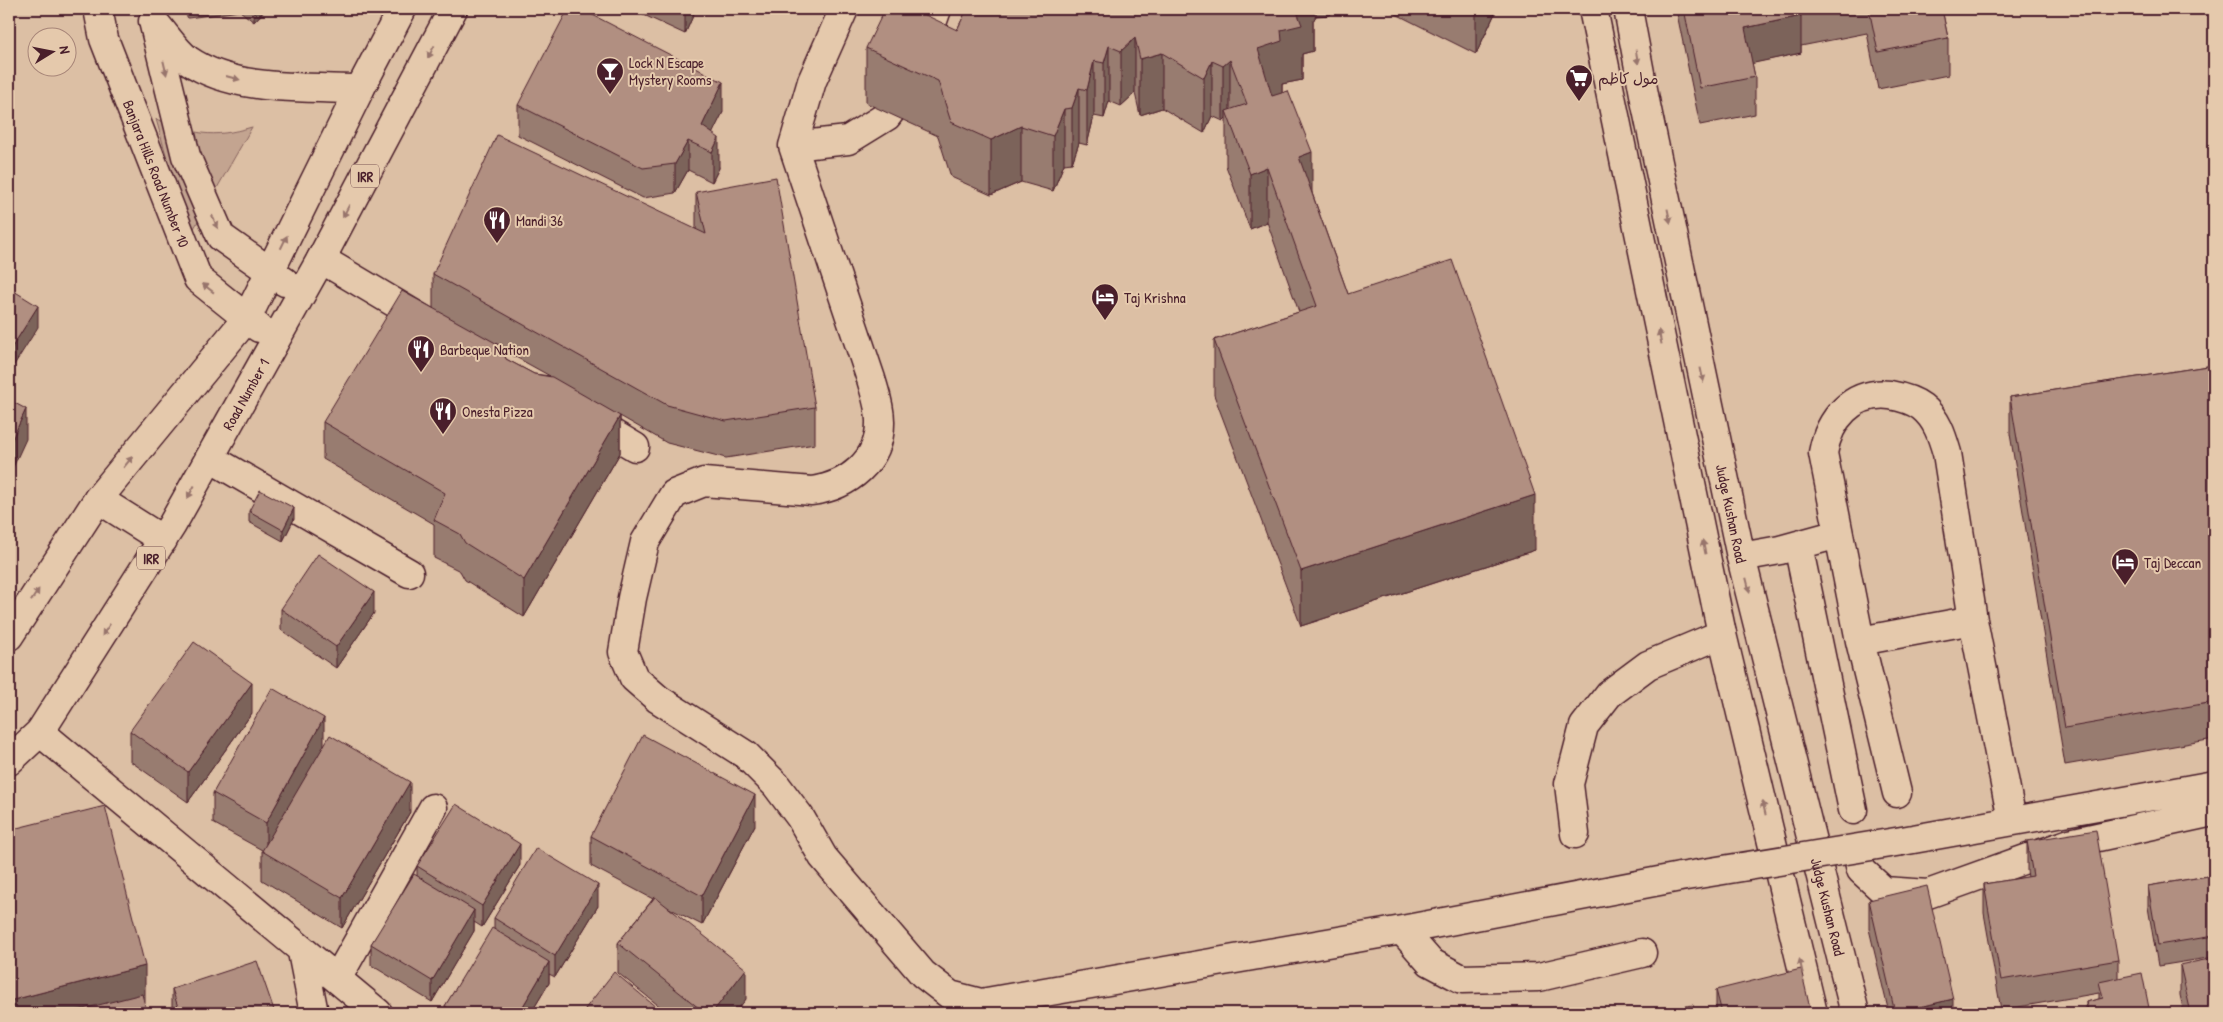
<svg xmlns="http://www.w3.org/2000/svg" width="2223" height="1022" viewBox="0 0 2223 1022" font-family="'Patrick Hand','Playpen Sans Arabic',sans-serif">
<rect width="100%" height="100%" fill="#dcbfa4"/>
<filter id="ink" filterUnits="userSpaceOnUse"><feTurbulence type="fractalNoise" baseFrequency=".02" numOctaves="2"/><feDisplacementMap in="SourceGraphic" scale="10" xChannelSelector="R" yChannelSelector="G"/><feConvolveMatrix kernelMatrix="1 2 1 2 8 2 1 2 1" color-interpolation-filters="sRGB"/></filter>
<g filter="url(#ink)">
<!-- green -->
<path fill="#c3a490" stroke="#86625e" d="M156,119c38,15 55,20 96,8l-63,110z"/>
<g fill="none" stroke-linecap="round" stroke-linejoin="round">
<!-- minor casing -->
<g stroke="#4a1f2b" stroke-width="31">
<path id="minor" d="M844,9l-32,72 -19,65 78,233c4,14 9,27 9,42 1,40 -32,65 -68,70l-108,-9 -30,12 -29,48 -13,56 -9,54 11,26 24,21 88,56 30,30 24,32 23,40 100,117 27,21 31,8 421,-73 278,-53
M793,146l55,-6 39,-24 23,-30 27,-77
M321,259l106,63
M588,419l47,28
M210,458l199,115
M1798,545l55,265
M1741,557l39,-7 58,-16
M1973,620l-113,21 -37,-188c6,-34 29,-62 67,-58 11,2 23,5 32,12 15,12 20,29 25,46l26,167 39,200
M1860,641l37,152
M40,732l338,281
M1575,834l-6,-50 15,-58 25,-32 39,-29 74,-31
M1902,841l312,-56
M1856,849l5,21 23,21 44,3 142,-51 138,-30 6,-5
M1402,930l28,32 32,17 77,-2 103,-24
M302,952l12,61
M337,979l96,-171"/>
</g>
<!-- major casing -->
<g stroke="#4a1f2b" stroke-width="31">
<g id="major">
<path id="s1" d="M98,9l6,30 94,240 61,49"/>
<path d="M1593,9l129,625 91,379"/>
<path id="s2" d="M1628,9l18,96 95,452 114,456"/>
<path d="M153,21l33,135 35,81 64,45"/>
<path d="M155,23c10,11 21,28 33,37 46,32 118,27 172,29"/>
<path d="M98,499l65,41"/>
<path d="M9,636l89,-137 149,-181 113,-229 42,-80"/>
<path id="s3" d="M9,761l31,-29 132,-207 149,-266 132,-250"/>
</g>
</g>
<!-- minor -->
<use href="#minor" stroke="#e5c9ac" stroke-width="28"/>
<!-- major -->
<use href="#major" stroke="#e5c9ac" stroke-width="28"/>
<!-- minor-bridge casing -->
<g stroke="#4a1f2b" stroke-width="31" stroke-linecap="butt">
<path id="minor-bridge" d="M1680,877l222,-36"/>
</g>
<!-- minor-bridge -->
<use href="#minor-bridge" stroke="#e5c9ac" stroke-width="28"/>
</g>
<!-- wall -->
<path fill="#987b6f" stroke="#4a1f2b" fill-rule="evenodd" d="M182,9h84l-12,13 -14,-11 -52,7z
M278,9h9l-1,4 -6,-4z
M631,9h65l-11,25z
M967,9h367l-4,6 -14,1 -3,5v30l-11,3v26l-20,4v9l30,100 36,101 187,256 -234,76 -87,-231v-55l85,-28 -32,-90 -17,7 -24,-63v-48l-3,3 -11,-5 -8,17 -42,-25 -22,7 -5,-22 -14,13 -12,-5 -5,17 -10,-2 -7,29 -8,-2 -7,20 -8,1 -11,27 -32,-9 -30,13 -40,-18 -13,-41 -72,-33v-55l91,-18z
M1386,9h111l-21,45z
M1676,9h266l6,29v37l-70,14 -11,-56 -66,13v7l-49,10 3,14v37l-55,11z
M518,105l205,7 -11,21 7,35 -7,14 -24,-12 -13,23 -32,5 -125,-63z
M696,192l119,215v37l-89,14 -59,-15 -47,-27v37l-96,164 -59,-37 -5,-9 -26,-13v-34l-111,-65v-37l110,-114v-34l263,-45zM503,350l47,26 -16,-2 -28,-15z
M2214,365v374l-149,26 -55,-331v-37z
M249,511l45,8 -11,22 -34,-19z
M281,609l93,4 -38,55 -55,-38z
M252,713l-64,89 -58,-41v-30z
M324,745l86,67 -68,116 -80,-48v-30l-49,-27v-30z
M755,825l-53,100 -35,-18 79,92 -11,14h-67l-50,-40v-30l35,-44 -62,-33v-30z
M2027,841l91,119v18l32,35h-64v-11l13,-3v-6l-98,17 -17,-97v-29l44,-7 -1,-6z
M520,865l-38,62 -8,-5v9l-42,71 -61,-37v-21l46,-68v-10z
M2214,875v82l-56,9 -10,-59v-21z
M1869,900l84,113h-64l-20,-84z
M598,906l-43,71 -6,-3v9l-18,30h-86v-7l49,-77v-11z
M2180,965l34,48h-30l-4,-18z
M172,989l103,24h-103z
M1716,990l95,23h-95z
M585,1009l78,4h-78z"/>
<!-- shaded-wall -->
<path fill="#7c645a" stroke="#4a1f2b" d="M254,9h12l-12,13z
M685,9h11l-11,25z
M1294,9h22v7l-3,5v30l-11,3v26l-20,4v12l-24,8v-55l23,-19z
M1330,9h4l-4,6z
M1476,9h21l-21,45z
M1801,16v37l-56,12v-37z
M1135,38v55l-14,13v-55z
M1109,46v55l-5,17v-55z
M1162,53v55l-22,7v-56z
M1230,60v55l-4,-4v7l-3,3v-55z
M1094,61v55l-7,29v-55z
M1212,61v55l-8,17v-55z
M723,82v30l-18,37 -3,-23z
M1079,88v55l-7,20v-55z
M1064,109v55l-11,27v-55z
M1021,126v56l-30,13v-55z
M719,138v30l-7,14v-30z
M688,141v29l-13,23v-29z
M1312,152v55l-13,-50z
M1267,167v55l-17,7v-55z
M38,306v21l-29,46v-21z
M26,409v30l-17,37v-30z
M620,416v37l-96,164v-37z
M1535,495v55l-234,76v-55z
M294,508v11l-11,22v-11z
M374,592v21l-38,55v-21z
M252,683v30l-64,89v-30z
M324,718v30l-58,104v-29z
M410,782v30l-68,116v-30z
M755,795v30l-53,100v-29z
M520,844v21l-38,62v-21z
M598,885v21l-43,71v-21z
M474,910v21l-42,71v-21z
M549,962v21l-18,30h-12z
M145,966v37l-39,10h-97v-12z
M746,969v30l-11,14h-23z
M1953,999v14h-58z"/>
<!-- building -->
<path fill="#b18f81" stroke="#4a1f2b" d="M568,9h13l142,73 -21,44 17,12 -7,14 -24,-11 -13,23 -32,4 -125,-63z
M885,9h28l44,21 10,-21h329l6,16 -21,5 1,11 -24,8 14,47 16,-5 24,61 -13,5 49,137 104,-34 83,235 -234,76 -87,-231 103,-34 -50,-139 -17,7 -24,-63 21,-7 -17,-44 -7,6 -11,-5 -8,17 -42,-25 -22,6 -5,-21 -14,13 -12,-5 -5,17 -10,-2 -7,29 -8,-2 -7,20 -8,1 -11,27 -32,-10 -30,14 -40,-18 -13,-41 -72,-33z
M1684,9h118h-2l1,7 -56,12 10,49 -55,11z
M1869,9h73l6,29 -70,14z
M497,135l209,99 -10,-42 80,-15 39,230 -89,14 -59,-16 -234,-131z
M9,288l29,18 -29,46z
M402,291l99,55 5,13 28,15 18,3 68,39 -96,164 -59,-37 -5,-9 -26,-14 11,-27 -122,-71z
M2214,365v337l-149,26 -55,-331z
M9,400l17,9 -17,37z
M260,490l34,18 -11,22 -34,-19z
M318,554l56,38 -38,55 -55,-38z
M194,642l58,41 -64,89 -58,-41z
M272,688l52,30 -58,105 -53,-30z
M330,735l80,47 -68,116 -80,-47z
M643,735l112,60 -53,101 -111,-60z
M456,804l64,40 -38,62 -65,-40z
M105,806l40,160 -136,35v-171z
M2096,830l22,130 -117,20 -17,-96 49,-8 -6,-35z
M536,848l62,37 -43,71 -61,-38z
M414,874l60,36 -42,71 -61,-37z
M2214,875v61l-56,9 -10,-59z
M1927,886l26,113 -58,14 -26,-113z
M655,897l91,72 -34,44h-7l-87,-70z
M492,928l57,34 -30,51h-63l-11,-7z
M2214,958v55h-23l-11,-48z
M257,961l18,52h-95l-8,-24z
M1801,969l10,44h-89l-6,-23z
M614,972l49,41h-73l-5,-4z
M2142,973l8,40h-61l-3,-11 17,-4 -4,-16z
M142,994l5,19h-80z
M1693,1005l1,8h-52z"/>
<!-- one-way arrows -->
<defs><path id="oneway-solid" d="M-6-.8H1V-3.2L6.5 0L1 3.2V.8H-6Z" transform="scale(1.25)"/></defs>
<g fill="#98746c">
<use href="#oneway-solid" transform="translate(431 52) rotate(118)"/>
<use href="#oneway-solid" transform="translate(1637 57) rotate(80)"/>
<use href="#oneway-solid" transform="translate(165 68) rotate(77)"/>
<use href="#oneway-solid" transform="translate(233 78) rotate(15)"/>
<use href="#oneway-solid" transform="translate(346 211) rotate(118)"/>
<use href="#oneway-solid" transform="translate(1669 216) rotate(78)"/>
<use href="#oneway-solid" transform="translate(215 222) rotate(66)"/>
<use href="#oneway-solid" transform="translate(284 242) rotate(-64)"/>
<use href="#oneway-solid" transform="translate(208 288) rotate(-142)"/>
<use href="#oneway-solid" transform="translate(1660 337) rotate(-102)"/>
<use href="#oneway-solid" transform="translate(1702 375) rotate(78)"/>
<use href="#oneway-solid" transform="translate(128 462) rotate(-51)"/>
<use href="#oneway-solid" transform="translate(191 492) rotate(119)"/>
<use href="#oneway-solid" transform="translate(1704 547) rotate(-102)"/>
<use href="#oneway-solid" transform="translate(1748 585) rotate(76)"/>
<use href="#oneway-solid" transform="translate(35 595) rotate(-57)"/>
<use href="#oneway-solid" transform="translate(106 630) rotate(123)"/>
<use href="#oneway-solid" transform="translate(1764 808) rotate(-103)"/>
<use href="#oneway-solid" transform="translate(1801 966) rotate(-103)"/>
</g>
</g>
<!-- icons -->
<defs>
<g id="bar-pin" transform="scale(1.4375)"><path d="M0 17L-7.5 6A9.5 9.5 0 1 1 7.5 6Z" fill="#4a1f2b" stroke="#e5c9ac"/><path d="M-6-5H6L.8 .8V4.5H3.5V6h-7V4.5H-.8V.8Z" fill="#fff"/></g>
<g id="supermarket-pin" transform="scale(1.4375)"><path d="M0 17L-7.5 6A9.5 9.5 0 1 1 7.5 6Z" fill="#4a1f2b" stroke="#e5c9ac"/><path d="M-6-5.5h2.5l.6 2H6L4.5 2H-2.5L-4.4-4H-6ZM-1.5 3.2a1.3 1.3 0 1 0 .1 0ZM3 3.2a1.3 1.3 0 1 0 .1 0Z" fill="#fff"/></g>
<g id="restaurant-pin" transform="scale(1.4375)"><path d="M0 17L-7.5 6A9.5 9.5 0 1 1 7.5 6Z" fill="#4a1f2b" stroke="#e5c9ac"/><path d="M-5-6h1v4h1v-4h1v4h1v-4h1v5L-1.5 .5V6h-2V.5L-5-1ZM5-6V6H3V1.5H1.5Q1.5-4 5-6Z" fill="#fff"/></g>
<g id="hotel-pin" transform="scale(1.4375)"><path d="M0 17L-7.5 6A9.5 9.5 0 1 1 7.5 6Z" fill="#4a1f2b" stroke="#e5c9ac"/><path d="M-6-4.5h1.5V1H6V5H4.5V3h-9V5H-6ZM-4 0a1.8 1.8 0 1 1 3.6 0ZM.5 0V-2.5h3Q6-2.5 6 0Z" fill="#fff"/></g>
</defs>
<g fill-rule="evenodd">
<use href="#bar-pin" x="610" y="71"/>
<use href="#supermarket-pin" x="1579" y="78"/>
<use href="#restaurant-pin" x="497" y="220"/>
<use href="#hotel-pin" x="1105" y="297"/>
<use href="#restaurant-pin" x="421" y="349"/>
<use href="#restaurant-pin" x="443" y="411"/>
<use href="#hotel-pin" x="2125" y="562"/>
</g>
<g text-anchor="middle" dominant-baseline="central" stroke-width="4" stroke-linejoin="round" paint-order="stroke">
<!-- shield labels -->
<g fill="#e5c9ac" stroke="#785252" stroke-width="1">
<rect x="351" y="164.5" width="28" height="23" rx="4"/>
<rect x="137" y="546.5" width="28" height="23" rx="4"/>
</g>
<g font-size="14" font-weight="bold" fill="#4a1f2b">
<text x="365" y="176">IRR</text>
<text x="151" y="558">IRR</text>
</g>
<!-- poi labels -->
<g font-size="15" fill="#4a1f2b" stroke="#e5c9ac" text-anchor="start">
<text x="629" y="62">Lock N Escape<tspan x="629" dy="17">Mystery Rooms</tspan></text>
<text x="1598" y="78">مول كاظم</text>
<text x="516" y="220">Mandi 36</text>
<text x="1124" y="297">Taj Krishna</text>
<text x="440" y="349">Barbeque Nation</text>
<text x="462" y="411">Onesta Pizza</text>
<text x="2144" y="562">Taj Deccan</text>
</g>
<!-- street labels -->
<g font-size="15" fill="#4a1f2b" stroke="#e5c9ac">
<text stroke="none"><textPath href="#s1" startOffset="175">Banjara Hills Road Number 10</textPath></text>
<text stroke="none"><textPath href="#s3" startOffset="438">Road Number 1</textPath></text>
<text stroke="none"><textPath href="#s2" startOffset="515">Judge Kushan Road</textPath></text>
<text stroke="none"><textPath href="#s2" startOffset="920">Judge Kushan Road</textPath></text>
</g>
</g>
<!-- margin -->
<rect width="2223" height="1022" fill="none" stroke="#e5c9ac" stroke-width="30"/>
<rect x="15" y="15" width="2193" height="992" fill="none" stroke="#4a1f2b" stroke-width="2" filter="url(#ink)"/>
<!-- north arrow -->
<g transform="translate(52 52) rotate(80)"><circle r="24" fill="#e5c9ac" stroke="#a78578"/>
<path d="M0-4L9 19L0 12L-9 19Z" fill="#4a1f2b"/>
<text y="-8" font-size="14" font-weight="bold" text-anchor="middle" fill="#4a1f2b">N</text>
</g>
</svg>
